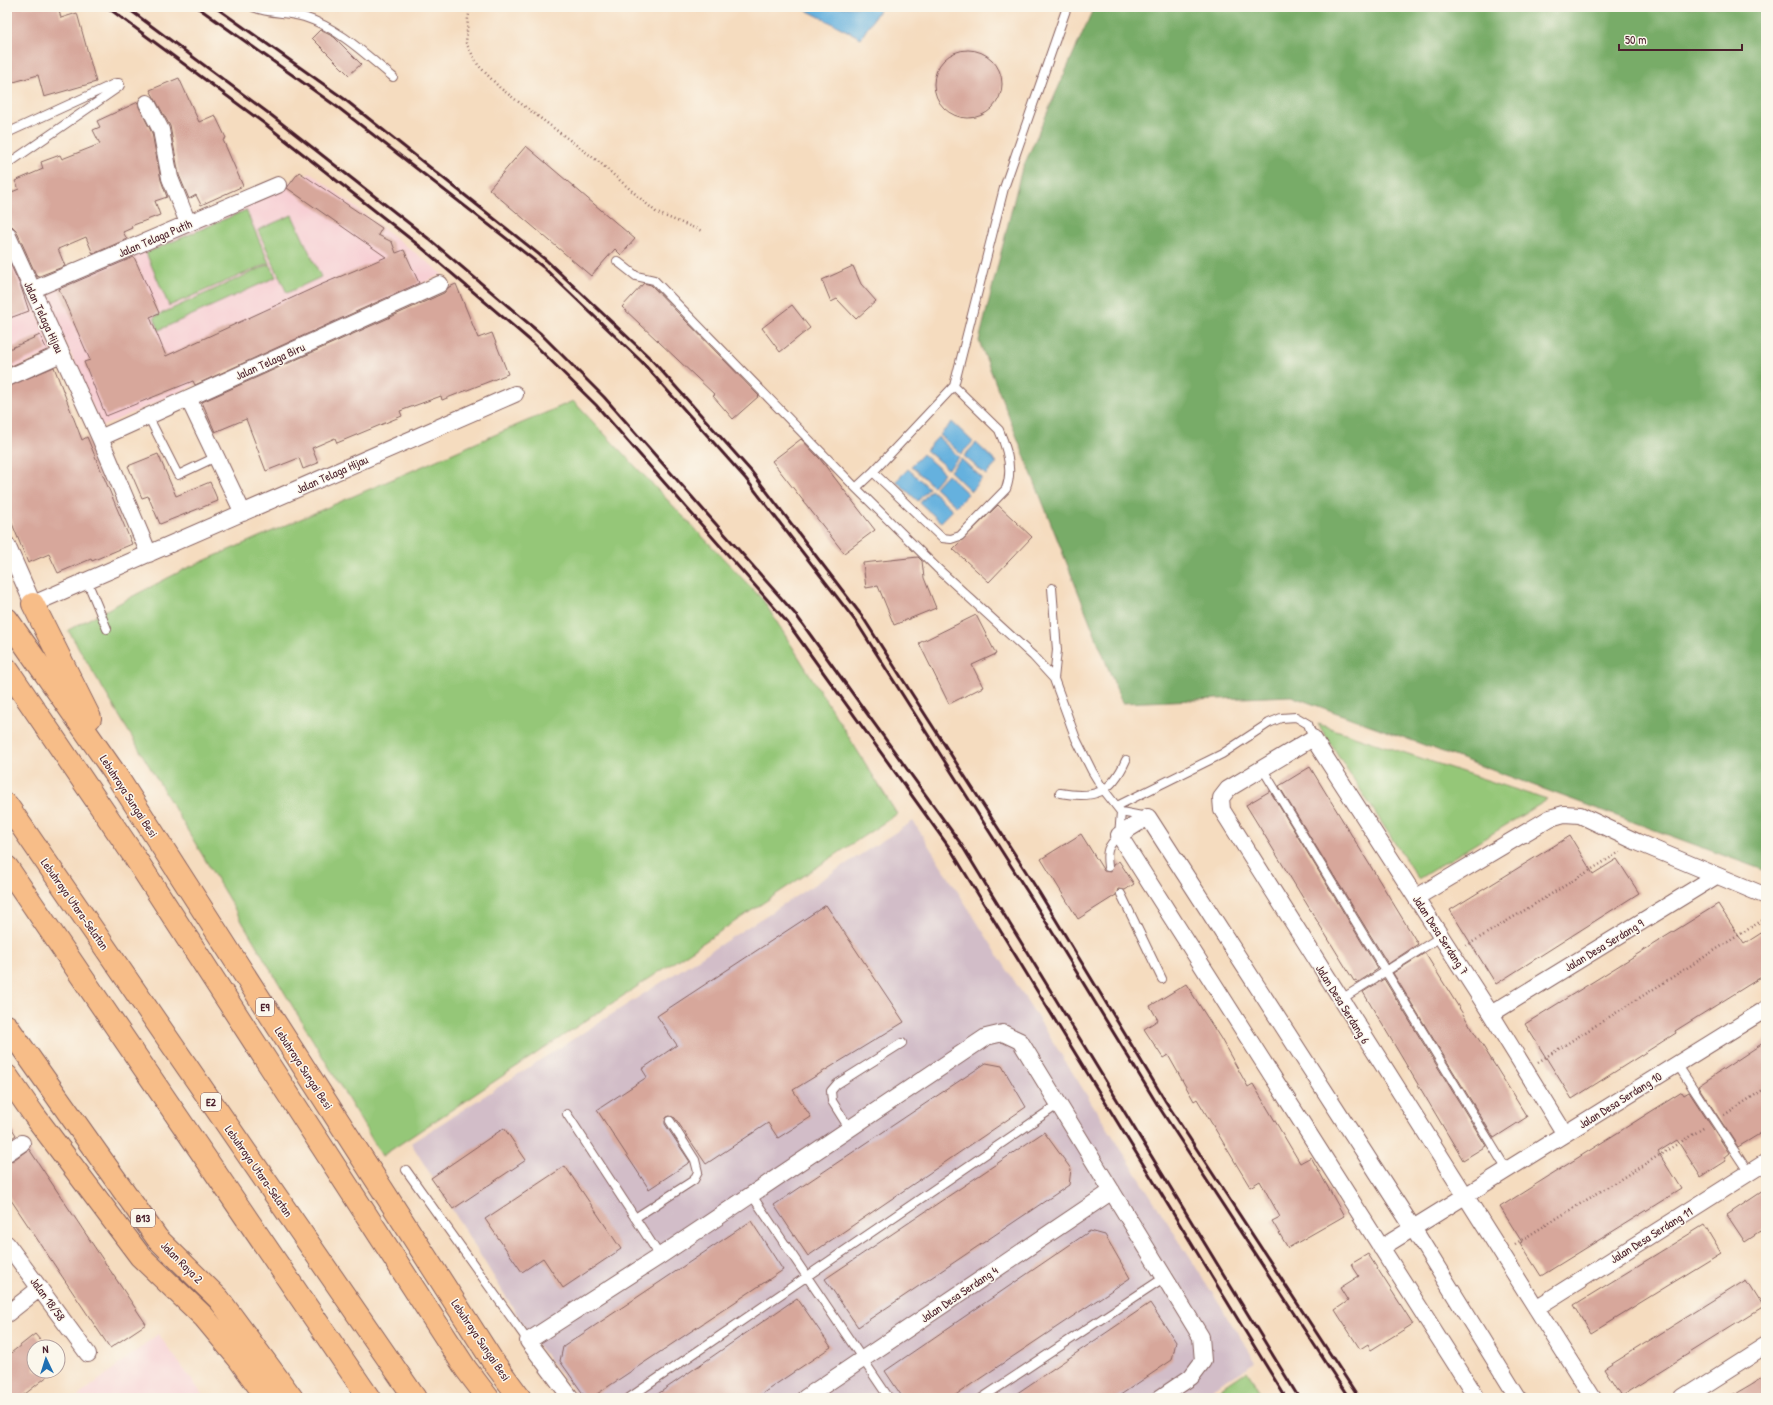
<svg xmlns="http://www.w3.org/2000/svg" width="1773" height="1405" viewBox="0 0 1773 1405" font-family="'Patrick Hand',sans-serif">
<rect width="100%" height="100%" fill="#fbf7ec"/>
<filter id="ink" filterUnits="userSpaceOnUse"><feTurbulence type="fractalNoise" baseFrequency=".025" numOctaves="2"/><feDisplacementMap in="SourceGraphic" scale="8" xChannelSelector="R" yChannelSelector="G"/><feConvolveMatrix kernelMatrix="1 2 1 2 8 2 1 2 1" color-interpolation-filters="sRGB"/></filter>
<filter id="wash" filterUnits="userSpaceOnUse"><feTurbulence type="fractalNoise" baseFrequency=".012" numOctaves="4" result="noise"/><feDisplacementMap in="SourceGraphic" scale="16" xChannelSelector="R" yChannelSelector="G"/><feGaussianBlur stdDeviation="0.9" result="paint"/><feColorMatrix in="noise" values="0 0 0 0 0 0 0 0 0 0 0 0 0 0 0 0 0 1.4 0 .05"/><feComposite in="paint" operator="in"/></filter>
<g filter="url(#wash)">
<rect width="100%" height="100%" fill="#f5dcbf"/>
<!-- built -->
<path fill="#f7cfd4" d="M311,173l132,101 -342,153 -58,-139z
M7,241l46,110 -46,21z
M158,1334l47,64h-129z"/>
<!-- industrial -->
<path fill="#d2bdc8" d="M913,821l343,541 -59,36h-617l-51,-64 -118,-191z"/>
<!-- green -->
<path fill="#95c778" stroke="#707352" d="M246,210l23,53 -100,43 -23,-53z
M292,215l29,62 -34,16 -29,-63z
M270,264l6,13 -117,53 -5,-13z
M573,401l190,199 134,214 -515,342 -314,-526 117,-61z
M1318,724l229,76 -129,79z
M1247,1371l17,27h-57z"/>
<!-- forest -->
<path fill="#78ac68" stroke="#61664a" d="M1094,7h672v864l-475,-175 -169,7 -143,-362 42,-169z"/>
<!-- water -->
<path fill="#65b1de" stroke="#586884" d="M800,7h81l-20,31z
M952,422l21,20 -12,12 -21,-19z
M938,437l21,20 -11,12 -22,-19z
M976,443l21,20 -11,12 -22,-19z
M923,454l21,19 -11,13 -22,-20z
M961,459l21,19 -11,13 -21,-20z
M908,469l21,19 -11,13 -22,-20z
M947,474l21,20 -12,12 -21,-19z
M931,490l22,20 -12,12 -21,-19z"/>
<g id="blocks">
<!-- building -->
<path fill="#d7a79b" d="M7,7h51l3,11 16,-5 19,69 -52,15 -6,-22 -31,9z
M320,30l14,7 27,27 -12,11 -37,-37z
M934 84a34 34 0 1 1 68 0a34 34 0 1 1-68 0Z
M179,78l20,44 16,-7 11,23 -3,2 20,46 -42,19 -5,-10 -7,4 -10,-24 -9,-49 -20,-36z
M138,102l1,5 13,26 9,47 6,17 -12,4 5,14 -29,11 1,2 -9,4 4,7 -34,15 -7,-17 -28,12 7,17 -28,11 -21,-47 -4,-4 -5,-1v-31l12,-5 -4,-8 28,-12 -2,-7 19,-7 2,4 38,-15 -7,-14 7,-3 -3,-6z
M526,146l109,93 -14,16 -6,-6 -24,27 -102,-87z
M299,172l83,56 -4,7 14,7 4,11 8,-3 15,33 -224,102 -2,-4 -87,35 -22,-54 6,-2 -31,-71 75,-32 25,56 -9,4 16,39 152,-70 68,-29 -99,-69z
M7,257l14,30 8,24 -22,8z
M853,266l8,18 15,17 -20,18 -19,-20 -6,3 -9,-22z
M644,283l7,2 108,111 -26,23 -20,-23 2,-1 -93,-88z
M456,284l22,54 14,-5 16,41 -66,26 -1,-4 -41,15 2,5 -65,27 -2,-5 -23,10 6,15 -15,6 -4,-11 -33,13 -20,-52 -31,13 -13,-30 242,-109 5,-6z
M792,305l18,23 -30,24 -18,-24z
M40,335l7,15 -40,18v-18z
M54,367l28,73 5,-3 45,107 -40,17 -1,-2 -33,14 -9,-19 -21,9 -21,-52v-124z
M801,439l19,20 55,71 -31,23 -72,-92z
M158,454l18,42 34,-14 8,19 -58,23 -12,-28 -6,2 -14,-32z
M998,505l34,32 -43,45 -36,-33z
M918,557l4,4 2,17 12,30 -42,17 -16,-39 -12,2 -3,-25z
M976,615l20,39 -24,11 11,22 -34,17 -30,-61z
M1310,767l108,177 -30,20 -109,-178z
M1270,791l108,178 -21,14 -1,-3 -2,1 -108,-176z
M1081,834l23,37 7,1 2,-7 6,-4 15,23 -9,6 -7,-1 -2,6 -38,24 -37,-60z
M1570,836l23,38 24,-15 22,34 -143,91 -46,-74z
M1718,904l26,40 22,-14v44l-91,57 1,2 -104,66 -47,-75z
M826,905l78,117 -111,68 18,27 -33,21 -10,-15 -62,41 -31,-46 -5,-2 -3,1 -2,4v3l25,38 -41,27 -52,-79 50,-33 -5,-8 35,-24 -20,-29z
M1425,953l102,164 -33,21 -101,-165z
M1384,979l102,167 -23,14 -100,-168z
M1186,984l35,55 27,48 5,-3 47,79 11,-6 33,59 -56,32 -16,-27 8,-4 -20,-36 -10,6 -53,-88 -3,2 -26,-46 -5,3 -19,-29 14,-9 -8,-14z
M1766,1041v89l-28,17 -40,-61z
M986,1063l16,3 24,41 -218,149 -34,-51z
M1682,1092l2,3 5,-3 40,61 -5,4 2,4 -25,16 -24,-37 -19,12 23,37 -140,87 -21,-33 2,-1 -22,-35z
M7,1121l9,14 -9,7z
M504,1128l22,32 -73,49 -22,-31z
M1044,1132l27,37 -2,16 -211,142 -33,-48z
M29,1149l117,175 -36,24 -103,-154v-32l5,-1z
M565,1166l56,83 -58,39 -20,-30 -21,14 -37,-53z
M1766,1189v39l-21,14 -18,-27z
M751,1221l32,49 -192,128h-5l-26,-37 3,-14z
M1704,1225l17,28 -130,80 -17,-28z
M1090,1231l15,4 25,43 -179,120h-48l-18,-27z
M1368,1254l45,70 -42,26 -3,-6 -8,5 -25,-39 13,-9 -8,-13 19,-12 -8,-12z
M1746,1280l17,27 -142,89 -17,-27z
M797,1298l34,49 -46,31 -29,20h-104z
M1150,1303l26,39 -4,18 -56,38h-106z
M35,1334l11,13h-12v24h20l-34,27h-13v-42z
M1766,1374v24h-40l24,-14z"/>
</g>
</g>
<g filter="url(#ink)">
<use href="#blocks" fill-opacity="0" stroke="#86615f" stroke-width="1"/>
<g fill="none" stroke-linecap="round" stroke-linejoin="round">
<!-- lane casing -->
<g stroke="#86615f" stroke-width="10">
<path id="lane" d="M253,7c18,7 34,5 51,10 35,11 62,38 89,60
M7,133l109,-50h3l1,2 -1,2 -107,74 -5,1
M617,261l19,15 18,4 202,208 81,80 96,88 21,23 22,60 16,32 11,18 18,23
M148,416l30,59 38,-18
M873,472l69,66 9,1 9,-3 46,-47c7,-18 1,-41 -7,-59l-45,-44
M856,488l17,-16 81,-86 50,-198 63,-181
M87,581l20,48
M1052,588l5,62 -3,29
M1262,768l245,402
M1060,793c34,6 51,1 66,-33
M1117,806l105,-52 47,-31 12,-5 15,-1 12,7 5,14
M1108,867c-2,-16 -1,-20 11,-32l2,-23 26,5
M1121,894l41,85
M1340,1000l102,-64
M1677,1064l72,109
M567,1114l93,142
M849,1128l-17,-27 -1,-10 6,-7 65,-41
M406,1170l122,171
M751,1194l138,204
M635,1218l59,-38 4,-8 -3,-12 -25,-39
M629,1398l430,-294
M982,1398l183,-121"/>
</g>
<!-- street casing -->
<g stroke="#86615f" stroke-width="18">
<path id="street" d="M147,103l14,27 9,48 18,45
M7,234l93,204 49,116
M32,290l246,-105
M7,378l54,-24
M188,398l55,115
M100,438l340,-154
M7,545l26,59 482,-210
M1417,897l133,-79 14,-4 16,1 57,27 129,54
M1491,1014l225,-138
M1565,1134l-74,-120 -178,-276 -85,51 -7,9 1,12 371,588
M7,1153l15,-10
M7,1244l81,110
M1381,1248l385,-239
M1536,1308l230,-146
M7,1314l33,-26
M571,1398l-43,-57 132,-85 326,-219 17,-4 17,8 181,296 2,24 -12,16 -31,21
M805,1398l307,-207
M1477,1398l-358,-563 29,-18 265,411 105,170
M1683,1398l83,-53"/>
</g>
<!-- primary casing -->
<g stroke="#86615f" stroke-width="24">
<path id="primary" d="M7,1026l150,212 62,61 73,99
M7,1076l27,39 106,141 64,61 35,42 28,39"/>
</g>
<!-- highway casing -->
<g stroke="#86615f" stroke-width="24">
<path id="highway" d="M33,604l57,114
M7,619l107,153 378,588 28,38
M7,669l125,184 334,516 22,29
M7,805l408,593
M7,867l362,531"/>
</g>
<!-- path -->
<path stroke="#86615f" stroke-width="2.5" stroke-dasharray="1 3" stroke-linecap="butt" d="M471,7l-3,11 -2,25 12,22 22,23 99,74 58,51 45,18
M1466,946l154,-94
M1538,1062l228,-144
M1724,1115l42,-27
M1515,1244l190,-117"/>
<!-- lane -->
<use href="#lane" stroke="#fff" stroke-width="8"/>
<!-- street -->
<use href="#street" stroke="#fff" stroke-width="16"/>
<!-- primary -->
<use href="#primary" stroke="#f7bd88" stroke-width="22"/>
<!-- highway -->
<use href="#highway" stroke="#f7bd88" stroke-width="22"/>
<!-- rail -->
<path stroke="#4a1f2b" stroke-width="3" d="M107,7l158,117 157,124 111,95 63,62 191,217 164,228 335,548
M126,7l145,108 158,124 112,95 63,63 192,218 165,229 338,554
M197,7l143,102 203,158 99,95 104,117 111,144 175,276 125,205 192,294
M215,7l128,91 203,162 104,98 101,113 111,145 177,276 127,210 193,296"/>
</g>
</g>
<g text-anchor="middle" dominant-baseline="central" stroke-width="3" stroke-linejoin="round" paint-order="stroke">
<!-- shield labels -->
<g fill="#fbf7ec" stroke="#7f6065" stroke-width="1">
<rect x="256" y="998" width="18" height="18" rx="3"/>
<rect x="201" y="1093" width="20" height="18" rx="3"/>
<rect x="131" y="1209" width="24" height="18" rx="3"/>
</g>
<g font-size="11" font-weight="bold" fill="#4a1f2b">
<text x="265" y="1007">E9</text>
<text x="211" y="1102">E2</text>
<text x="143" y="1218">B13</text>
</g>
<!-- street labels -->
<g font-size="12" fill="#4a1f2b" stroke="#fbf7ec">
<text transform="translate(155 238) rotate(-23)">Jalan Telaga Putih</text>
<text transform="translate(44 317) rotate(65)">Jalan Telaga Hijau</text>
<text transform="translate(270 361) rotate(-24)">Jalan Telaga Biru</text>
<text transform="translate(332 474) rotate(-24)">Jalan Telaga Hijau</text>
<text transform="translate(129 796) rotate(57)">Lebuhraya Sungai Besi</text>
<text transform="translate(75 904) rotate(55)">Lebuhraya Utara–Selatan</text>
<text transform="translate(1441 935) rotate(57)">Jalan Desa Serdang 7</text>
<text transform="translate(1604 945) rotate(-31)">Jalan Desa Serdang 9</text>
<text transform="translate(1343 1004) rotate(58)">Jalan Desa Serdang 6</text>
<text transform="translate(304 1068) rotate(57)">Lebuhraya Sungai Besi</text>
<text transform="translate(1620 1100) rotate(-32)">Jalan Desa Serdang 10</text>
<text transform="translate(259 1171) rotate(55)">Lebuhraya Utara–Selatan</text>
<text transform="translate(1651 1235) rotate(-32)">Jalan Desa Serdang 11</text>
<text transform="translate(182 1262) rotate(45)">Jalan Raya 2</text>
<text transform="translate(959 1294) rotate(-34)">Jalan Desa Serdang 4</text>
<text transform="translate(48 1299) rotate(54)">Jalan 18/58</text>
<text transform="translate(481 1340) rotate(56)">Lebuhraya Sungai Besi</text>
</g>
</g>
<!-- margin -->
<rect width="1773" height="1405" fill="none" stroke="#fbf7ec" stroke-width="24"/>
<!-- north arrow -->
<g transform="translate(46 1359) rotate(356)"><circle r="19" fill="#fbf7ec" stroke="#b4a19f"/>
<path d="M0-3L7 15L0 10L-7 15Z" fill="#1f6fb2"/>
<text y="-6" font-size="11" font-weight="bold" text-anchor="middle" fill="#4a1f2b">N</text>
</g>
<!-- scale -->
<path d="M1619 44v6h123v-6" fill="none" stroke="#4a1f2b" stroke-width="2"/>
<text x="1625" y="44" font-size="12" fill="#4a1f2b" stroke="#fbf7ec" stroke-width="3" paint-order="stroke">50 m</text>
</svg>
